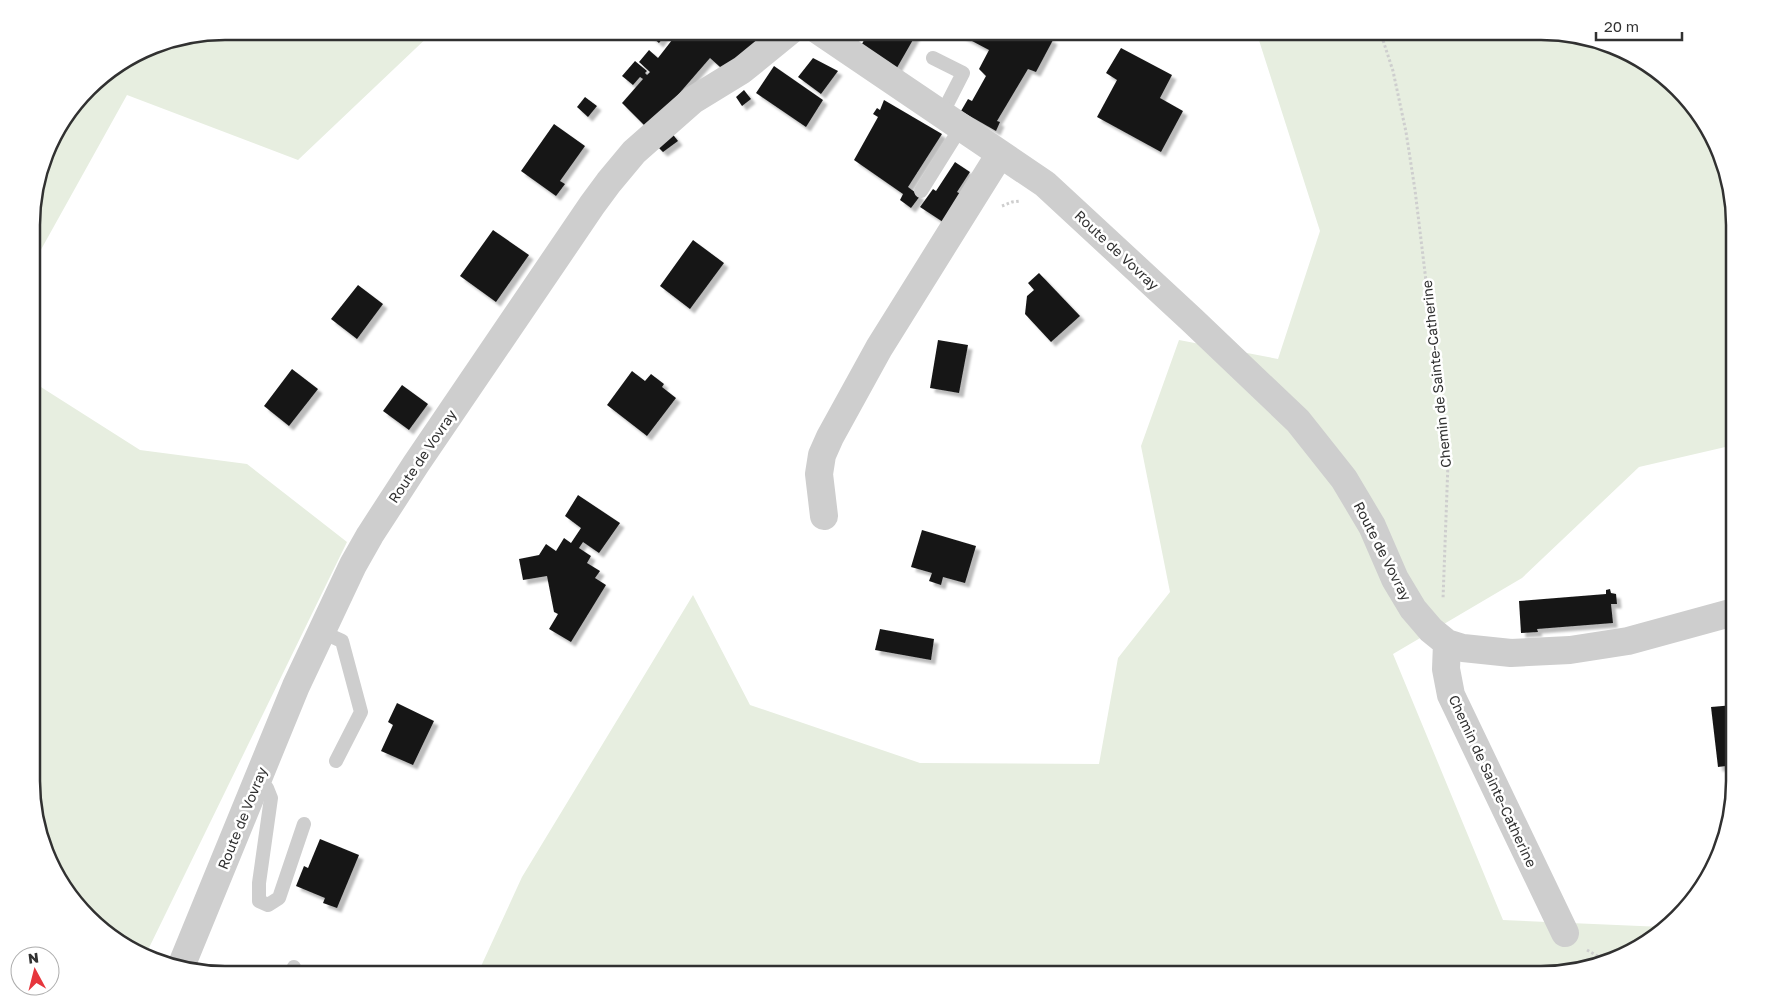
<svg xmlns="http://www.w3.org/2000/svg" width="1766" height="1006" viewBox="0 0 1766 1006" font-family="'Golos Text',sans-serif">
<defs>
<filter id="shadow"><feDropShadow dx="4.5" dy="4.5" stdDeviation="1" flood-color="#0004"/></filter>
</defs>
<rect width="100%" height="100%" fill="#fff"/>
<!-- green -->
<path fill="#e7eee0" d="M225,31h209l-136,129 -171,-65 -94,169v-64l18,-61 46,-59 54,-34z
M1256,31h285l50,7 47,19 64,61 23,45 9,49v233l-95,22 -117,111 -129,76 110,266 160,7 -15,15 -45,23 -50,9 -1076,1 45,-98 171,-282 57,110 170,58 179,1 19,-106 52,-66 -29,-146 38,-106 99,19 42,-128z
M33,382l107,68 107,14 100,78 -202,414 -17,-7 -64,-60 -31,-83z"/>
<!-- building -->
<path fill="#181818" filter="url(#shadow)" d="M649,31h56l10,8 6,-8h44l2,2 -38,42 -19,-17 -33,38 -31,31 -24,-24 21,-24 -3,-2 -7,8 -11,-9 13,-15 12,10 -2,2 2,2 3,-3 -11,-10 10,-12 9,8 14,-18 -7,-5 -6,8 -12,-10z
M869,31h49l-24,42 -37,-20z
M953,31h87v1l13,8 -17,32 -8,-3 -31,52 3,1 -4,9 -35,-20 7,-12 4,2 14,-25 -7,-7 10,-19z
M1121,48l51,27 -12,23 23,13 -22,41 -64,-35 20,-37 -11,-7z
M813,58l25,13 -17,23 -23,-17z
M774,66l49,34 -17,27 -50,-34z
M744,90l7,9 -9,7 -6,-9z
M585,97l12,9 -9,11 -11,-10z
M884,100l58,34 -34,53 12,9 -9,12 -11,-8 3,-6 -49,-34 24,-43 -5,-3 4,-6 3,2z
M554,124l31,22 -25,35 5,3 -9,12 -35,-25z
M671,132l7,9 -15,11 -7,-7z
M955,162l15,10 -13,20 4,2 -15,30 -26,-17 13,-18 3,2z
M493,230l36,25 -33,47 -36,-26z
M693,240l31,23 -34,46 -30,-23z
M1039,273l41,43 -29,26 -26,-28 2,-18 7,-6 -6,-7z
M358,285l25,19 -26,35 -26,-20z
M938,340l30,5 -9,48 -29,-5z
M292,369l26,20 -29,37 -25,-20z
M632,371l13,10 6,-7 13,10 -2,3 14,11 -29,38 -40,-31z
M402,385l26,19 -19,26 -26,-19z
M578,495l42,28 -21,30 -16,-11 -4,6 12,8 -4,7 13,8 -5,7 11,7 -35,57 -22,-13 9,-15 -4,-2 -7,-36 -24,4 -4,-21 20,-4 7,-11 10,7 8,-13 7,5 10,-15 -16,-12z
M922,530l54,16 -11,37 -22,-6 -2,8 -12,-4 3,-8 -21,-6z
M1730,532h4v38h-4z
M1610,589l1,4 5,1 1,10h-6l2,19 -76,6 1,3 -17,1 -2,-32 87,-7v-4z
M880,629l54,10 -3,21 -56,-10z
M397,703l37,18 -21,44 -32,-14 12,-26 -5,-3z
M1734,705v60l-16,2 -7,-60z
M320,839l39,16 -22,53 -14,-5 2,-5 -29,-12 8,-20 4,2z
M312,965l23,10h-27z"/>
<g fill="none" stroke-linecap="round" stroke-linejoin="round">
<!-- path -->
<path stroke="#cecece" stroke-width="3" stroke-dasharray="2.5 2.5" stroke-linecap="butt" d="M1380,31l13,40 13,61 9,58 33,273 -5,136
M1002,206l10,-4 8,-1
M1587,950l21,12"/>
<!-- lane -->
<path stroke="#cecece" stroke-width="14" d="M933,58l30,15 -21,41
M921,191l40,-64
M322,632l20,9 19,71 -25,49
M257,782l10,6 4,10 -12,85v18l9,4 11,-7 25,-74
M290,975l4,-8"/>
<!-- street -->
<path stroke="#cecece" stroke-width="28" d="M819,31l226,153 147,136 106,101 46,58 28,47 23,53 18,30 18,21 16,13 16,5 48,5 59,-3 58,-9 106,-29
M824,516l-5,-42 3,-19 8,-18 49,-89 121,-194
M1447,643l-1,26 5,26 114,238
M180,969l116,-283 57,-121 17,-30 46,-71 176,-259 17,-23 25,-30 59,-52 49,-30 48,-39"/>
</g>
<g text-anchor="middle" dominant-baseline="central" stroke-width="5" stroke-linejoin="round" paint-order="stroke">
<!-- street labels -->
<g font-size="14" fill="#313131" stroke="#fff">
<text transform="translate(1117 250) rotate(43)">Route de Vovray</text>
<text transform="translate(1436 374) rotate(-96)">Chemin de Sainte-Catherine</text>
<text transform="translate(422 456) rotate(-56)">Route de Vovray</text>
<text transform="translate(1383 551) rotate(63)">Route de Vovray</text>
<text transform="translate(1493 781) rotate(65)">Chemin de Sainte-Catherine</text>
<text transform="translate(242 818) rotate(-68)">Route de Vovray</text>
</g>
</g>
<!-- crop -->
<path d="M0 0H1766V1006H0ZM225 40H1541A185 185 0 0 1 1726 225V781A185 185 0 0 1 1541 966H225A185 185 0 0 1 40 781V225A185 185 0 0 1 225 40Z" fill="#fff" fill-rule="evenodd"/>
<path fill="none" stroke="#313131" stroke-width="2.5" d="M225 40H1541A185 185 0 0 1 1726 225V781A185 185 0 0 1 1541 966H225A185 185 0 0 1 40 781V225A185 185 0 0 1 225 40Z"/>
<!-- north arrow -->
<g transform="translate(35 971) rotate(353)"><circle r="24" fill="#ffffff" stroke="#adadad"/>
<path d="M0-4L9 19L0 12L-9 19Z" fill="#e6363d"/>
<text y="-8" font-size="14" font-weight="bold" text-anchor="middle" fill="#313131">N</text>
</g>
<!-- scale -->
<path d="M1596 32v8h86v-8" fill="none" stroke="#313131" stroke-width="2.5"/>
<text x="1604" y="32" font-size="15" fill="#313131" stroke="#ffffff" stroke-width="4" paint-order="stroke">20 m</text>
</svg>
